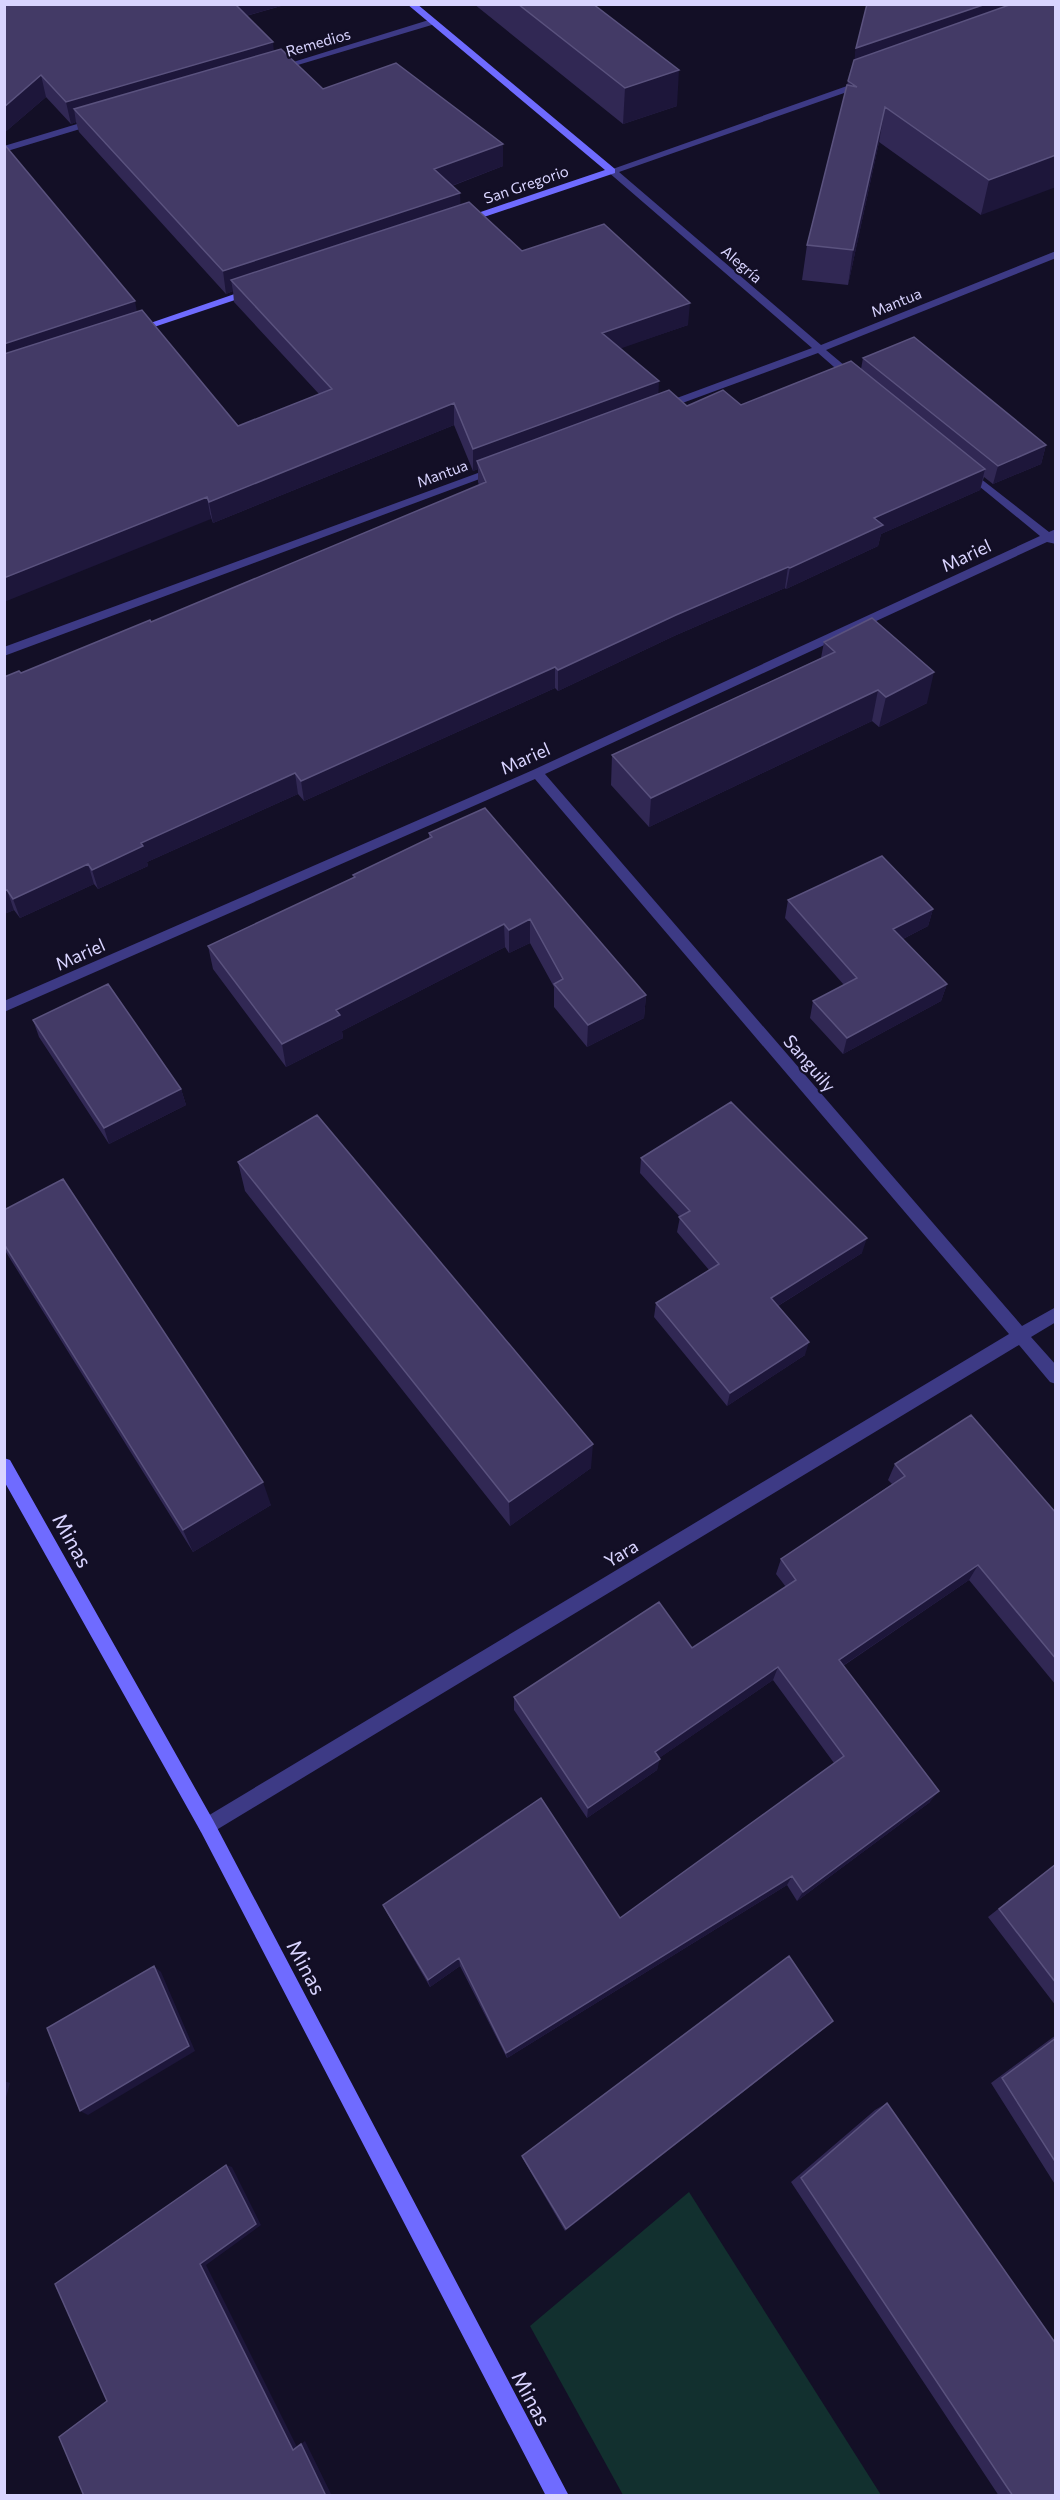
<svg xmlns="http://www.w3.org/2000/svg" width="1060" height="2500" viewBox="0 0 1060 2500" font-family="Commissioner,sans-serif">
<rect width="100%" height="100%" fill="#130f26"/>
<!-- green -->
<path fill="#12302f" d="M689,2192l192,303h-258l-93,-169z"/>
<g fill="none" stroke-linecap="round" stroke-linejoin="round">
<!-- street -->
<path fill="#3d3a85" fill-rule="evenodd" d="M432,19l4,3 -1,2 -154,46 -7,-2z
M864,80l3,1v4l-248,87 202,173 235,-94v7l-230,92 31,26v4h-8l-31,-27 -152,56h-8v-4l154,-57 -205,-177z
M97,118l5,3 -2,2 -96,29v-6z
M497,466l4,1v4l-497,185v-9z
M967,468l82,64 7,-3v15l-9,-2 -502,232 477,552 34,-19v15l-25,15 25,28v19l-6,-2 -31,-37 -806,487 -6,3 -6,-3 -3,-6 3,-6 808,-486 -474,-555 -531,233v-11l529,-231 507,-234 -77,-63v-4z"/>
<!-- secondary -->
<path fill="#6f6bff" fill-rule="evenodd" d="M407,4h10l198,165v4l-149,50h-6v-4l145,-49z
M252,288l5,3 -1,2 -117,39 -9,-2z
M4,1458l6,2 203,360 356,676h-23l-345,-664 -197,-351z"/>
</g>
<!-- wall -->
<path fill="#312854" d="M4,4h284l-42,12 28,35 49,38 180,55v22l-51,20 8,19 62,46 166,74 -68,23 38,46 29,12 54,-1 120,-36 2,-11 183,87 -5,19 -48,20 -9,-7 -4,13 -99,44 -3,12 -92,43 -1,-1 -111,48 -116,55 -3,-3 -251,113 -6,-7 -151,68 1,4 -50,23 -4,-5 -74,34 -6,-8 -10,4v-237l17,-4 130,-51 328,-137 -1,-3v-13l-5,2 -19,-46 -241,98 -76,-211 101,114 81,-32 -85,-92 -1,-11 -7,3 -147,-162 -3,-10 -5,2 -25,-27 -42,36z
M474,4h119l84,102 -54,18z
M1056,4l-75,211 -102,-73 -31,143 -46,-5 5,-35 41,-164 7,-22 1,-11z
M824,642l103,61 -48,24 -7,-6 -223,106 -38,-42 1,-30 209,-97z
M429,833l217,162 -2,23 -57,29 -33,-40v-20l-24,-44 -21,10 -4,-6 -163,84 1,7 -57,29 -73,-98 -5,-23 146,-69 -1,-2 76,-36z
M788,900l145,9 -5,17 -25,13 44,45 -6,17 -98,53 -33,-36 3,-17 31,-16 -59,-67z
M33,1020l148,69 5,16 -77,39 -70,-107z
M641,1158l221,95 -84,53 27,49 -78,51 -73,-89 2,-14 53,-33 -32,-38 3,-15 -40,-44z
M238,1162l353,306 -81,58 -265,-335z
M4,1210l267,295 -78,47 -189,-303z
M895,1464l161,49v172l-87,-105 -126,86 87,136 -133,99 -10,-16 -280,173 -47,-92 -30,21 -43,-74 -4,-8 237,13 214,-155 -61,-83 -114,78 -2,12 -70,48 -73,-108v-13l178,-49 94,-61 -10,-13 5,-15 111,-75 -4,-4z
M1056,1864v142l-68,-89z
M826,2027l-261,204 -42,-72 -1,-3z
M1056,2035v151l-65,-103z
M887,2103l169,393h-57l-208,-314 84,-72z"/>
<!-- shaded-wall -->
<path fill="#1d163a" d="M229,4h59l-57,16z
M986,4h70l-205,79 5,-35z
M273,42l2,21 -201,46 2,13 -5,2 -5,-22z
M679,70l-2,36 -54,18 2,-36z
M41,75l5,22 -42,36v-26z
M885,107l-6,35 -31,143 5,-35z
M503,144v22l-68,26 -1,-23z
M1056,155v32l-75,28 8,-35z
M460,193l1,23 -230,64 2,11 -7,3 -3,-23z
M135,301l4,22 -135,44v-23z
M690,303l-2,22 -86,30v-22z
M659,381l-1,22 -181,58 1,8 -5,2v-22z
M454,403v22l-241,98 -4,-21z
M1046,445l-5,19 -48,20 5,-18z
M985,469l-5,21 -99,44 -3,12 -92,43 4,-21 84,-50z
M207,497l4,22 -207,83v-24z
M788,567l-3,21 -111,48 -116,55v-21l118,-55z
M555,667v21l-251,113 -3,-20z
M934,672l-7,31 -48,24 7,-30z
M878,690l-6,31 -223,106 2,-29z
M295,773l3,21 -151,68 1,4 -50,23 -6,-19 49,-27z
M88,864l6,20 -74,34 -7,-19z
M7,890l7,20 -10,4v-23z
M933,909l-5,17 -39,20 4,-17z
M530,919v24l-21,10v-23z
M504,924l1,23 -163,84 1,7 -57,29 -4,-23 54,-34z
M947,984l-6,17 -98,53 4,-16z
M646,995l-2,23 -57,29 1,-22z
M181,1089l5,16 -77,39 -5,-16z
M867,1238l-5,15 -94,59 3,-14z
M809,1342l-4,13 -78,51 3,-13z
M593,1444l-2,24 -81,58 -1,-24z
M263,1482l8,23 -78,47 -10,-22z
M978,1565l-9,15 -137,93 7,-13z
M778,1667l-5,13 -121,83 3,-11z
M660,1759l-3,11 -70,48 1,-10z
M939,1791l-9,11 -133,99 6,-9z
M792,1876l-5,9 -280,173 -1,-5z
M459,1958l1,8 -30,21 -2,-7z
M154,1966l7,6 34,79 -107,64 -8,-4z
M833,2021l-7,6 -261,204 1,-2z
M4,2081l6,2 -6,22z
M226,2165l6,2 29,58 -55,40 91,182 -4,3 -93,-186z
M305,2441l27,55h-6l-25,-52z"/>
<!-- building -->
<path fill="#433a66" stroke="#5a527e" stroke-width="1.5" d="M4,4h231l38,38 -207,60 -25,-27 -37,32z
M518,4h75l86,66 -54,18z
M867,4h119l-130,44z
M1012,4h44v151l-67,25 -104,-73 -32,143 -46,-5 40,-160 10,2 -9,-6 6,-21z
M281,49l42,40 73,-26 107,81 -69,25 26,24 -237,78 -149,-162z
M4,144l131,157 -131,43z
M469,202l53,49 82,-27 86,79 -88,30 57,48 -186,68 -19,-46 -245,99 -2,-5 -203,81v-224l138,-44 96,116 94,-37 -101,-109z
M914,337l132,108 -48,21 -135,-108z
M851,361l134,108 -111,49 9,7 -93,43 -2,-1 -112,48 -118,55 -3,-3 -254,114 -6,-8 -154,70 2,3 -51,24 -4,-6 -75,35 -6,-9 -3,1v-214l15,-6 2,2 129,-53 1,2 335,-140 -9,-21 192,-71 18,16 36,-16 18,15z
M872,618l62,54 -48,25 -8,-7 -227,108 -39,-43 223,-103 -11,-10z
M485,808l161,187 -58,30 -34,-41 9,-5 -33,-60 -21,11 -5,-6 -168,86 4,5 -58,29 -74,-98 147,-69 -2,-2 79,-38 -3,-4z
M882,856l51,53 -40,20 54,55 -100,54 -34,-37 44,-23 -69,-78z
M108,984l73,105 -77,39 -71,-108z
M731,1102l136,136 -96,60 38,44 -79,51 -74,-90 63,-39 -40,-47 11,-6 -49,-53z
M317,1115l276,329 -84,58 -271,-340z
M63,1179l200,303 -80,48 -179,-286v-34z
M971,1415l85,98v146l-78,-94 -139,95 100,131 -136,101 -11,-16 -286,177 -47,-95 -31,22 -45,-75 158,-107 79,120 224,-162 -66,-89 -123,85 5,7 -72,49 -74,-111 145,-95 33,46 104,-68 -15,-21 124,-83 -10,-12z
M1056,1864v119l-57,-74z
M789,1956l44,65 -267,208 -44,-73z
M154,1966l35,80 -109,65 -33,-83z
M1056,2038v125l-54,-85z
M887,2103l169,241v152h-43l-212,-318z
M226,2165l30,59 -56,40 93,186 8,-6 25,52h-242l-25,-59 48,-36 -52,-117z"/>
<g text-anchor="middle" dominant-baseline="central" stroke-width="4.5" stroke-linejoin="round" paint-order="stroke">
<!-- far-street labels -->
<g font-size="15" fill="#d9d4ff" stroke="#130f26">
<text transform="translate(318 42) rotate(-16)">Remedios</text>
<text transform="translate(526 184) rotate(-19)">San Gregorio</text>
<text transform="translate(742 264) rotate(41)">Alegría</text>
<text transform="translate(896 302) rotate(-22)">Mantua</text>
<text transform="translate(442 473) rotate(-20)">Mantua</text>
</g>
<!-- street labels -->
<g font-size="18" fill="#d9d4ff" stroke="#130f26">
<text transform="translate(966 555) rotate(-25)">Mariel</text>
<text transform="translate(525 758) rotate(-24)">Mariel</text>
<text transform="translate(80 954) rotate(-24)">Mariel</text>
<text transform="translate(810 1063) rotate(49)">Sanguily</text>
<text transform="translate(621 1553) rotate(-31)">Yara</text>
</g>
<!-- near-street labels -->
<g font-size="21" fill="#d9d4ff" stroke="#130f26">
<text transform="translate(73 1540) rotate(61)">Minas</text>
<text transform="translate(307 1967) rotate(62)">Minas</text>
<text transform="translate(532 2398) rotate(62)">Minas</text>
</g>
</g>
<!-- border -->
<rect width="1060" height="2500" fill="none" stroke="#d9d4ff" stroke-width="12"/>
</svg>
